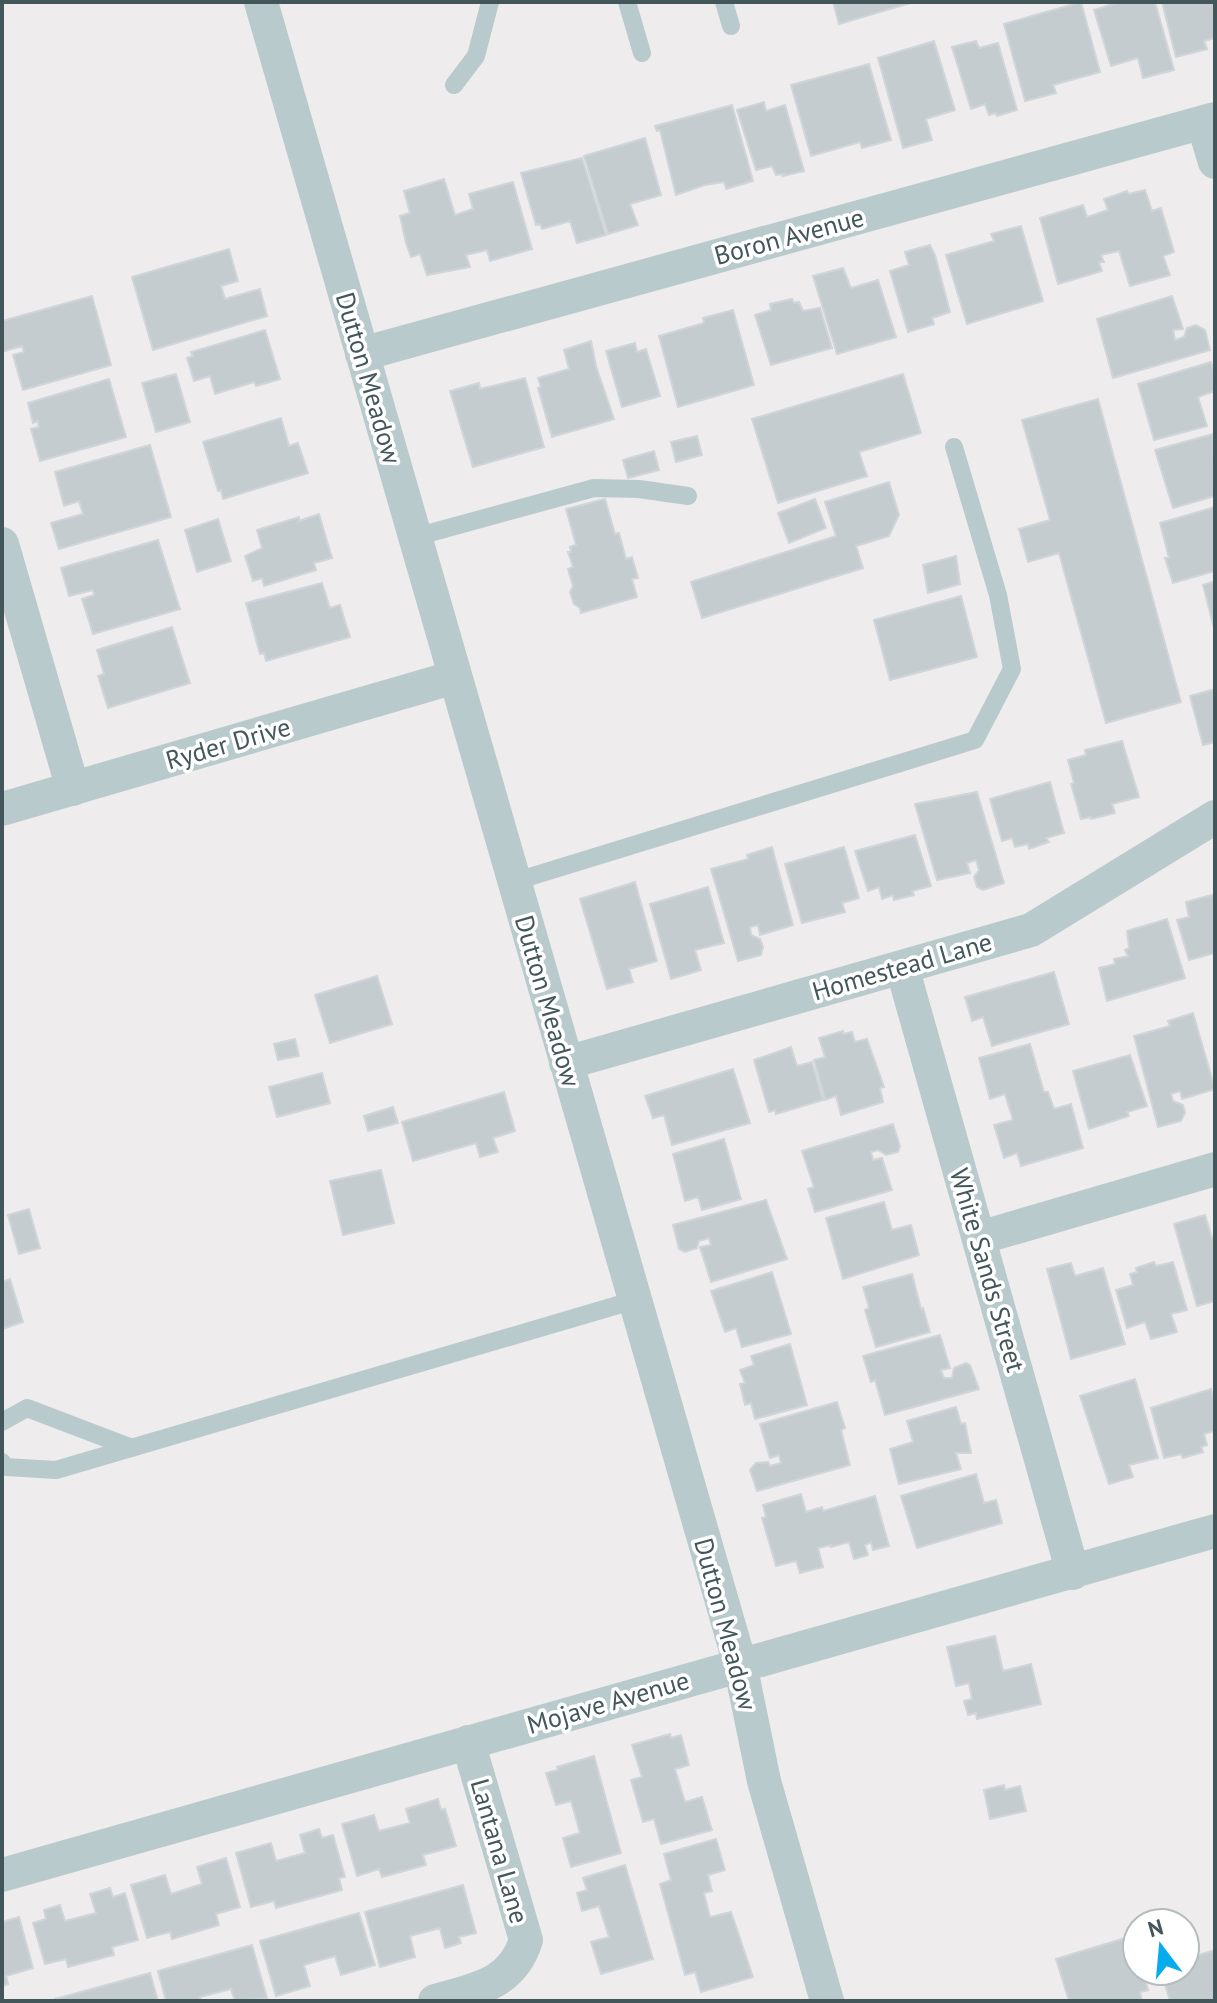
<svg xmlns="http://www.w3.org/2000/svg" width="1217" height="2003" viewBox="0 0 1217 2003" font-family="'PT Sans',sans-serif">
<rect width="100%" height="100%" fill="#efeced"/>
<!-- building -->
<path fill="#c5ccd0" stroke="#cfd5d9" stroke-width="2" d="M833,2h81l-75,22z
M1081,2l19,70 -47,13 3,8 -31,8 -21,-77z
M1120,2h35l19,68 -31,8 -5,-20 -27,8 -17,-56z
M1162,2h53v36l-11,3 3,8 -31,8z
M934,41l21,69 -29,9 6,21 -29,8 -25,-90z
M976,41l3,7 19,-5 19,67 -20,6 -1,-3 -7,2 -4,-11 -14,5 -19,-62z
M869,64l22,76 -29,8 -2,-6 -49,14 -20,-71z
M764,102l2,9 19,-6 19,66 -21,5 1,-2 -8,1 -4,-9 -16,4 -19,-60z
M732,105l21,76 -27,8 -2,-7 -19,3 -29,10 -16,-65 -3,1 -2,-5z
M645,138l16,57 -31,9 8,21 -30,9 -24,-78z
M582,158l24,77 -29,8 -7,-22 -28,8 -2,-5 -4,1 -15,-52z
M444,179l11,36 18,-6 -4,-15 44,-12 19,67 -42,12 -3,-11 -21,5 4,12 -43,8 -7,-21 -9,3 -5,-14 -6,-27 10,-3 -6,-22z
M1145,190l7,21 9,-3 13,44 -11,4 7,19 -40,11 -11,-35 -18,4 3,7h-5l3,9 -44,13 -18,-66 43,-13 4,12 21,-7 -4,-11 23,-8 2,3z
M1021,226l22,75 -76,23 -21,-69 48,-14 -3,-7z
M930,245l5,10 15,57 -18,6 2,6 -26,8 -18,-61 19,-6 -4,-13z
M229,249l9,32 -17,5 4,13 35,-10 7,27 -114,34 -21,-73z
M843,268l8,20 27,-8 18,57 -59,17 -24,-78z
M92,296l19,69 -88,25 -10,-35 11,-3 -2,-6 -20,6v-31z
M1172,296l11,33 -10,1 2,10 9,-3 3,-9 9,-3 9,5 5,20 -97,28 -16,-59z
M792,299l2,4 5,-1 4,9 17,-3 12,40 -61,17 -16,-50 16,-5 -1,-6z
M733,310l21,75 -76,22 -19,-71 45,-13 -1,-5z
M265,330l15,49 -24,7 -2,-4 -39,12 -5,-18 -16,5 -7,-23 6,-2 -2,-4z
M591,341l5,25 18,53 -62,18 -14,-49 3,-1 -3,-9 31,-9 -5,-19z
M635,343l2,9 9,-3 14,47 -38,11 -16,-56z
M1211,362l4,12v17l-17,6 9,29 -53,14 -16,-56z
M176,374l14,48 -34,10 -14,-49z
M903,374l18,59 -62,19 8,24 -89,27 -26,-84z
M525,378l19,69 -71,20 -23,-76 29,-8 1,6z
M109,379l17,58 -86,24 -9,-32 8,-2 -1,-6 -5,2 -5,-20z
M1098,399l83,303 -75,21 -47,-170 -31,9 -9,-33 31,-9 -28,-100z
M281,418l8,28 9,-3 10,30 -85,26 -2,-9 -3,1 -15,-49z
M1213,434l2,62 -42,12 -18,-58z
M697,436l5,19 -26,7 -5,-20z
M150,445l21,72 -112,32 -8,-26 32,-9 -4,-13 -15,5 -9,-34z
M654,451l5,19 -31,8 -5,-18z
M889,482l10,33 -10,21 -33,10 7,22 -161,50 -11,-36 145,-46 -11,-34z
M605,499l10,35 4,-1 7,26 6,-2 6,21 -6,1 5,18 -56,16 -1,-5 -6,-4 -4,-12 3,-6 -5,-17 5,-2 -5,-15h3l-1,-5 6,-2 -10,-36z
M815,499l11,29 -37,15 -11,-30z
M1215,507v64l-42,12 -8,-25h4l-9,-35z
M319,514l13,44 -18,5 2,7 -52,16 -2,-8 -9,3 -8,-25 17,-8 -5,-18 42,-13v4z
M218,519l13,42 -34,11 -12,-42z
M158,540l22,69 -87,25 -11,-35 12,-4 -1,-5 -24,6 -8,-28z
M956,556l4,28 -32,9 -5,-28z
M1215,581v51l-12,-47z
M322,583l8,25 10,-3 10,32 -84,24 -2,-8 -4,1 -14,-51z
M961,596l16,61 -87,23 -16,-60z
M172,627l18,56 -82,25 -10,-32 6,-2 -7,-24z
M1215,689v53l-12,3 -13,-49z
M1122,741l17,56 -27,7 3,9 -24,6v-2l-10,2 -10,-35 3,-1 -6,-23 18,-5 -1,-5z
M1050,782l14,51 -18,5 3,4 -20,7 -1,-5 -13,3 -3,-9 -10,3 -12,-42z
M977,792l27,91 -21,7 -6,-3 -3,-10 5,-7 -3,-10 -9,3 3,10 -33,7 -22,-76z
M915,835l16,51 -19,5 2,4 -20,5 -1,-5 -11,4 -3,-12 -11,4 -13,-40z
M772,847l21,78 -33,10 -2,-10 -8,2 1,8 9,4 3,8 -2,8 -23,6 -27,-92 37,-10 -1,-4z
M844,847l15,51 -17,5 3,9 -43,11 -17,-59z
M635,882l22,79 -28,8 4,13 -26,7 -27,-90z
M708,887l16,56 -29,7 6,20 -30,9 -21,-75z
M1215,894v59l-26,7 -12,-40 12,-3 -3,-15z
M1167,919l18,59 -78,23 -8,-33 16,-4 -1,-5 14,-3 -3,-6 4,-2 -2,-17z
M1054,972l15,52 -77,22 -9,-29 -11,4 -7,-24z
M377,976l15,48 -62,19 -15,-48z
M1193,1013l22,76 -33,10 -2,-8 -9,3 2,7 10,4 2,8 -4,8 -23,6 -24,-91 36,-10 -2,-5z
M843,1031v3l9,-2 3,10 12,-3 17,48 -4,1 3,14 -42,13 -5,-19 -11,4 -11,-40 11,-3 -6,-19z
M295,1039l4,17 -21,4 -4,-16z
M1030,1044l14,48h4l6,17 17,-5 12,44 -62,18 -4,-13 -13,5 -10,-33 19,-5 -8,-26 -15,5 -11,-41z
M791,1047l6,19 15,-4 11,38 -47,14 -1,-4 -6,2 -15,-52z
M1130,1055l17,51 -20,6 2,4 -40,13 -16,-58z
M733,1069l17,54 -78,22 -8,-30 -11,3 -8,-22z
M322,1073l8,30 -53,14 -8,-30z
M504,1092l11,39 -22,7 5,14 -18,5 -4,-14 -63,18 -11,-39z
M393,1107l5,16 -30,8 -4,-15z
M893,1124l7,22 -2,6 -12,3 -8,-5 -7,2 2,8 9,-2 10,32 -77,22 -7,-23 6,-2 -12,-36z
M724,1139l17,60 -39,11 -4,-13 -13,4 -12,-47z
M381,1170l13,53 -51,12 -13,-54z
M766,1200l21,59 -76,23 -11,-35 11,-2 -2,-7 -10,3 -2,7 -12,4 -6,-3 -6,-24z
M884,1202l8,28 19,-5 8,30 -76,24 -17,-61z
M29,1209l11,39 -21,6 -11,-39z
M1205,1215l7,23 3,-1v64l-18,5 -23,-82z
M1154,1262l2,4 17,-4 14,48 -16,4 6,18 -26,7 -6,-17 -18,6 -11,-38 17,-5 -3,-11 7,-2 -1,-4z
M1071,1263l4,13 28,-8 22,76 -54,15 -24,-90z
M772,1272l19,62 -49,13 -6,-19 -11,4 -14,-41z
M912,1274l9,35 2,-1 7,24 -54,15 -11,-37 4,-2 -6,-21z
M10,1279l13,43 -21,7v-47z
M940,1335l10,33 -9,2 3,8h8l2,-10 12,-5 4,2 9,24 -94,26 -10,-35 -4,2 -8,-26z
M790,1344l17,61 -52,14 -4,-16 -6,2 -5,-21 5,-1 -5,-13 14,-5 -3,-9z
M1135,1379l23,79 -29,7 4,12 -24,7 -29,-88z
M1211,1389l4,15v27l-11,3 3,11 -6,2 2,5 -20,6 -2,-4 -17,4 -13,-50z
M837,1402l8,26 -4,2 9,35 -93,26 -7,-21 6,-7 12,-1 2,4 11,-3 -2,-8 -9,3 -10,-34z
M956,1407l5,17 4,-1 6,30h-15l5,16 -62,15 -9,-35 23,-7 -6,-21z
M976,1474l8,29 12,-3 6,23 -85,25 -16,-52z
M801,1494l5,18 16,-5 1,4 52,-15 14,50 -16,4 -2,-8 -6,3 3,10 -14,4 -5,-17 -18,5v-2l-13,3 5,19 -23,6 -4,-12 -20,5 -14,-48 4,-1 -3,-12z
M995,1636l8,35 28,-7 10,40 -64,15 -1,-6 -8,2 -4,-14 8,-2 -3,-16 -13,3 -9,-39z
M670,1734l1,4 10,-3 8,30 -14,4 10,33 17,-5 10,33 -51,14 -7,-25 -11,3 -12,-42 11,-3 -10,-32z
M594,1756l27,97 -50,14 -8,-29 17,-5 -9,-32 -15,4 -10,-32 12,-3 -1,-3z
M1004,1785l1,5 15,-4 6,25 -36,8 -6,-29z
M438,1799l3,11 4,-1 11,37 -33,9 3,10 -44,12 -3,-8 -22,7 -15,-52 32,-9 5,16 31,-8 -4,-14z
M319,1829l3,9 11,-3 12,42 -6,1 3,12 -66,18 -2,-7 -23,6 -15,-54 35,-10 5,18 29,-8 -5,-18z
M716,1839l9,31 -17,5 4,16 -8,2 6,24 21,-5 22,65 -52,15 -6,-20 -10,3 -25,-91 11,-4 -7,-26z
M226,1858l14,49 -24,7 3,11 -47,14 -2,-7 -23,6 -16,-53 34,-10 6,19 31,-10 -5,-17z
M625,1865l28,94 -52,15 -10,-32 18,-5 -10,-31 -17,5 -5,-18 10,-3 -4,-12z
M463,1885l13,48 -17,4 2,6 -16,5 -5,-20 -30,8 5,21 -35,10 -15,-55z
M110,1888l3,9 12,-4 13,47 -26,7 2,8 -46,12 -2,-8 -21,5 -12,-41 13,-4 -2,-9 16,-5 5,16 31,-8 -6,-19z
M359,1913l16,52 -34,10 -6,-19 -31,9 6,21 -34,10 -16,-55z
M19,1917l14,51 -27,8 2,8 -6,2v-64z
M1132,1936l5,16v19h6l5,19 -8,2 2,9h-73l-13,-42z
M252,1945l15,53 -32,3 -4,-12 -31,8 1,4h-35l-8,-30z
M1215,1950v51h-45l-9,-30h24v-12z
M150,1973l8,28h-103v-2z"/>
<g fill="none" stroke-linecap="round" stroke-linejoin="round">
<!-- service -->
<path stroke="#b9cacd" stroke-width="18" d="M627,2l15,51
M724,2l7,24
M454,85l22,-29 14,-54
M415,537l179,-49 45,1 49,7
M513,882l462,-142 37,-71 -14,-74 -44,-148
M2,1422l25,-14 105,40
M2,1462l4,5 50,3 579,-170"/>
<!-- minor -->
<path stroke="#b9cacd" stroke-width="34" d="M261,2l479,1662 24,117 63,220
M1203,122l12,40
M362,354l853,-235
M2,544l71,245
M2,809l453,-132
M902,967l171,606
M566,1063l465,-133 184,-113
M979,1238l236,-69
M2,1875l1213,-344
M435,2001c41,-12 77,-16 91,-61l-58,-198"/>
</g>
<g text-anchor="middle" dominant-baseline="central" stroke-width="7" stroke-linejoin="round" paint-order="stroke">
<!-- street labels -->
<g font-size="26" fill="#43575b" stroke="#fff">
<text transform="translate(789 236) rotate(-15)">Boron Avenue</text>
<text transform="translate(369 378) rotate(74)">Dutton Meadow</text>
<text transform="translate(228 743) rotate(-16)">Ryder Drive</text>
<text transform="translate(902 966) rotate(-16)">Homestead Lane</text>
<text transform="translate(548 1001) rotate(74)">Dutton Meadow</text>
<text transform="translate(988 1270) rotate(74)">White Sands Street</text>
<text transform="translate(726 1624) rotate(75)">Dutton Meadow</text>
<text transform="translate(608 1702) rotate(-16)">Mojave Avenue</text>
<text transform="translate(500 1851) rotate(74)">Lantana Lane</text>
</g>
</g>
<!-- border -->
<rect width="1217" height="2003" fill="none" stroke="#43575b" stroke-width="8"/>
<!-- north arrow -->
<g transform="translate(1161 1947) rotate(344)"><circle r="38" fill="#ffffff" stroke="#b4bcbd" stroke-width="2"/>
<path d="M0-6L14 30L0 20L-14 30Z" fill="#08acee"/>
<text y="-12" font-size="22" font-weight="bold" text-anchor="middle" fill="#43575b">N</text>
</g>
</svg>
